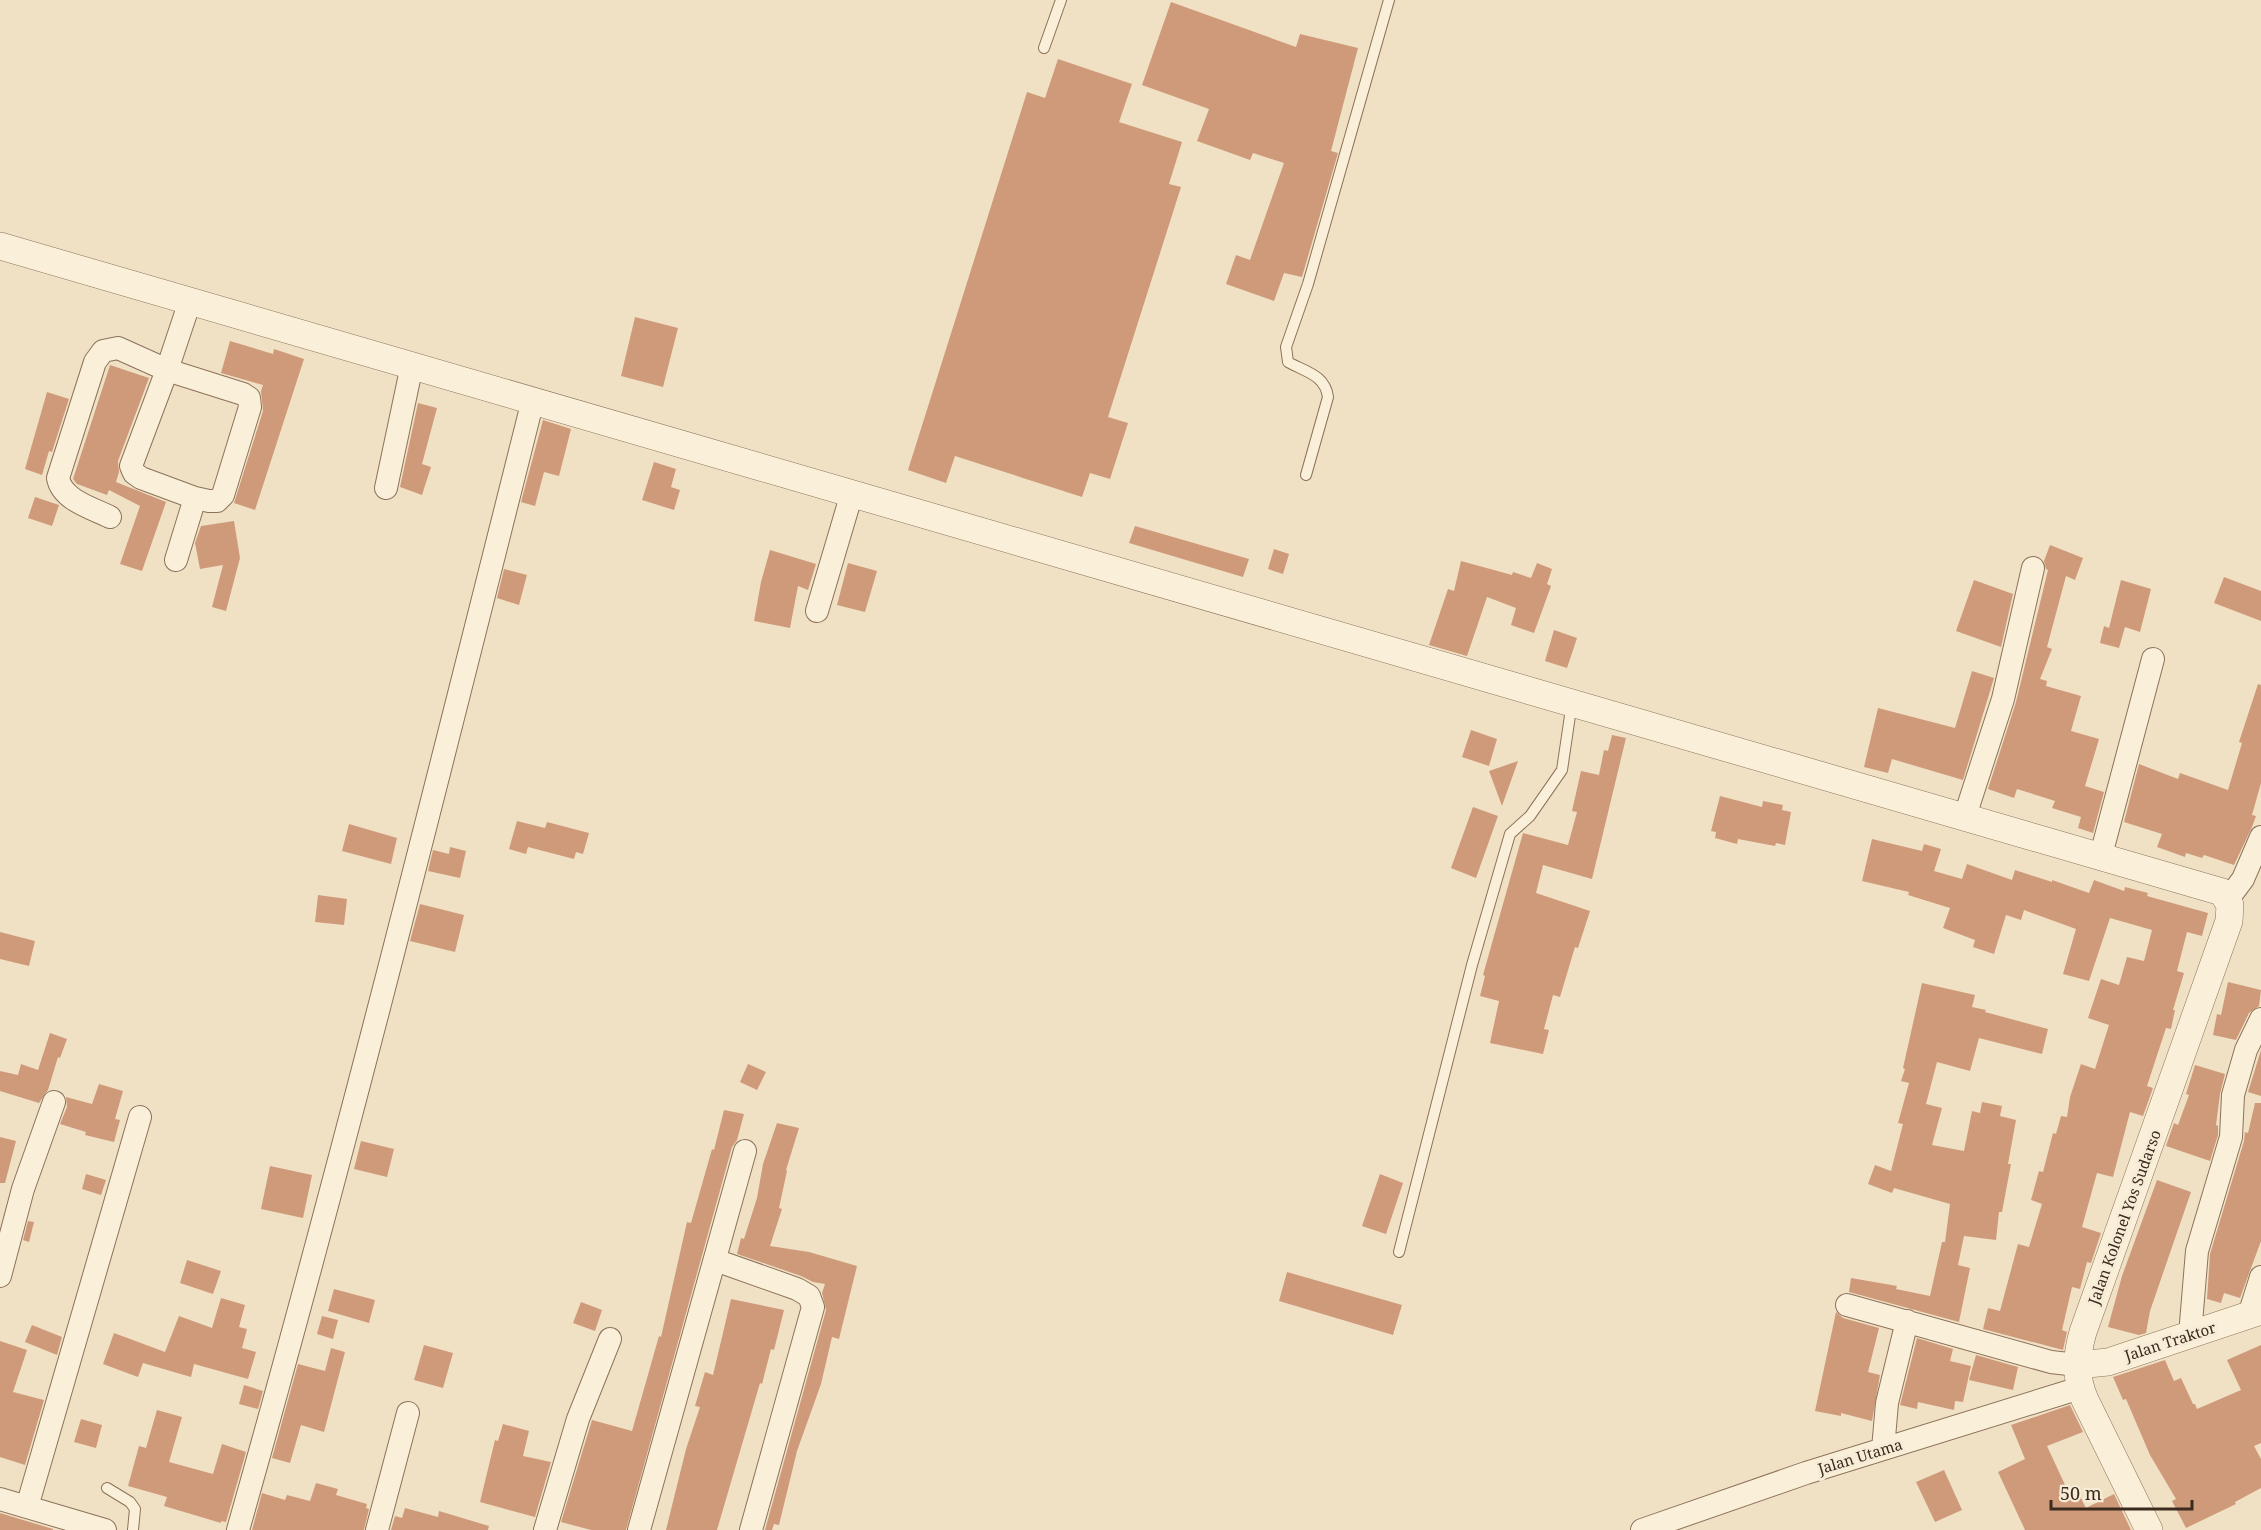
<svg xmlns="http://www.w3.org/2000/svg" width="2261" height="1530" viewBox="0 0 2261 1530" font-family="'Noto Serif',serif">
<rect width="100%" height="100%" fill="#f0e1c5"/>
<!-- building -->
<path fill="#cf9a7a" d="M1171,2l125,45 4,-13 58,14 -27,103 7,2 -36,124 -18,-4 -10,28 -48,-17 10,-29 14,5 34,-97 -31,-10 -3,7 -53,-19 12,-32 -67,-24z
M1058,59l74,25 -13,38 63,20 -13,42 12,3 -73,230 20,6 -18,56 -20,-6 -8,24 -127,-41 -9,27 -38,-13 119,-378 18,6z
M635,317l43,11 -15,59 -42,-11z
M230,341l43,13 1,-5 30,10 -49,151 -21,-7 29,-92 -2,-20 2,-6 -42,-12z
M110,365l39,13 -31,83 1,11 -3,10 50,20 -24,69 -22,-7 20,-58 -31,-16 -2,5 -30,-11 -4,-5z
M47,392l22,7 -17,53 -3,-1 -7,24 -17,-6z
M418,403l19,5 -15,56 9,3 -9,28 -22,-8z
M543,420l28,9 -12,47 -15,-4 -9,34 -14,-4z
M654,462l22,7 -5,18 9,3 -6,20 -32,-10z
M35,497l24,8 -7,21 -24,-8z
M234,521l6,37 -14,53 -14,-4 11,-42 -23,4 -5,-26 6,-17z
M1135,526l114,33 -6,18 -114,-34z
M2050,545l33,13 -8,22 -9,-4 -19,71 5,2 -12,30 7,2 -1,5 35,10 -10,35 28,8 -14,47 19,6 -11,41 -15,-5 3,-11 -29,-9 3,-7 -38,-12 -3,9 -26,-9 28,-87 32,-132 -2,-1 -2,-8z
M1274,549l15,5 -6,20 -15,-5z
M770,550l46,14 -8,26 -10,-4 -8,42 -36,-7 7,-39z
M1461,561l51,14 1,-3 18,6 6,-15 15,6 -5,15 4,2 -17,47 -23,-8 5,-17 -29,-11 -20,59 -38,-11 19,-56 6,2z
M848,563l29,8 -12,41 -28,-7z
M504,569l23,6 -8,30 -22,-7z
M2224,577l37,14v30l-47,-18z
M1974,580l39,14 -12,53 -45,-16z
M2121,580l30,9 -11,43 -15,-5 -6,21 -19,-5 4,-17 5,2z
M1554,630l23,8 -10,30 -22,-7z
M1972,671l22,7 -31,102 -71,-21 -4,14 -24,-6 14,-59 77,20z
M2258,684l3,1v98l-9,32 4,1 -4,11 -18,38 -30,-10 -2,3 -16,-5 -1,4 -28,-10 5,-13 -38,-12 15,-58 39,15 2,-6 48,17 14,-47 -3,-1z
M1471,730l26,9 -8,27 -27,-9z
M1612,735l14,3 -34,141 -49,-14 -7,28 54,18 -12,37 -3,-1 -15,50 -7,-2 -9,34 5,1 -6,24 -53,-11 9,-42 -19,-5 5,-20 -2,-1 40,-142 45,12 9,-33 -5,-1 9,-40 18,4 5,-25 4,1z
M1518,761l-16,45 -13,-35z
M1720,796l42,11 1,-6 20,4 -1,5 9,2 -6,33 -9,-2 -1,3 -37,-7 -1,5 -22,-6 1,-6 -5,-1z
M1473,807l25,9 -22,62 -25,-10z
M517,821l28,7 2,-6 42,11 -6,21 -7,-2 -2,7 -46,-12 -2,7 -17,-5z
M349,824l48,14 -6,26 -49,-13z
M1872,839l50,12 2,-7 17,5 -7,22 28,8 5,-15 45,16 3,-10 37,12v-2l37,13 5,-13 30,11 1,-4 23,6 -1,3 61,17 -6,23 -15,-4 -10,39 7,2 -11,37h2l-4,19 -5,-1 -19,58 6,2 -10,28 -13,-4 -17,65 -16,-4 -15,54 19,6 -10,30 -4,-1 -7,27 -8,-2 -10,43 5,2 -4,18 -80,-21 5,-21 12,3 18,-67 11,3 13,-43 -11,-4 8,-29 4,1 10,-39 3,1 5,-18 6,1 3,-20 11,-33 14,5 14,-44 -21,-7 13,-39 18,6 8,-28 17,4 8,-31 -42,-12 -21,63 -26,-7 13,-45 -52,-19 -3,10 -15,-5 -12,39 -21,-7 2,-7 -32,-12 7,-20 -42,-13 1,-3 -47,-11z
M450,847l16,4 -6,27 -32,-7 5,-21 16,4z
M318,895l29,4 -3,26 -29,-3z
M420,904l44,11 -9,37 -45,-11z
M0,932l35,9 -6,25 -29,-7z
M2228,982l33,8 -2,16 -10,7 -13,27 -23,-5 4,-21 4,1z
M1922,983l53,12 -3,12 14,3 -1,2 63,17 -6,25 -63,-16 -9,33 -33,-9 -11,42 16,4 -10,37 32,6 8,-40 8,2 2,-11 20,4 -2,10 16,4 -8,44h3l-9,48h-3l-3,28 -32,-4 -6,29 12,3 -11,54 -110,-30 2,-14 46,8 -1,3 34,7 12,-54h3l5,-38 -56,-16 -2,5 -24,-9 7,-19 16,6 12,-47 -5,-1 11,-40 -8,-2 4,-12 -2,-1z
M50,1033l17,6 -7,19 -2,-1 -10,33 -9,13 -39,-12v-20l18,4 3,-11 17,6z
M2261,1050v46l-13,-4z
M748,1064l18,8 -9,18 -17,-8z
M2195,1065l30,9 -5,20 -4,31 2,1v9l-8,26 -44,-15 8,-23 4,2 11,-30 -3,-1z
M99,1084l24,7 -8,28 5,1 -6,22 -29,-7 1,-3 -26,-8 7,-17 -1,-10 26,7z
M2255,1103h6v138l-21,57 -16,-5 -3,10 -14,-4 3,-45 34,-113 1,-9 3,1z
M724,1110l20,4 -7,26 -5,7 -106,383h-35l-30,-8 31,-102 40,11 27,-95 2,1 26,-115 4,1 21,-74 2,1z
M777,1123l22,5 -13,42 1,1 -8,37 3,1 -12,37 39,6 48,14 -18,73 -7,-2 -11,47 -24,67 -18,74 -5,-1 -2,6h-7l61,-220 -4,-17 3,-9 -12,-2 -12,-6 -64,-22 4,-16 3,1 13,-41 6,-34z
M0,1137l16,4 -11,42h-5z
M361,1141l33,8 -7,28 -33,-8z
M270,1166l42,9 -9,43 -42,-9z
M86,1174l20,6 -5,15 -19,-6z
M1380,1174l23,9 -17,51 -24,-8z
M2157,1180l34,12 -41,119 -4,22 -7,2 -31,-8 14,-51z
M28,1221l6,1 -5,20 -6,-2z
M187,1260l34,11 -8,23 -33,-11z
M1287,1272l115,33 -9,30 -114,-34z
M334,1289l41,11 -6,23 -41,-12z
M221,1298l24,7 -6,22 8,2 -5,19 14,4 -8,27 -54,-15 -3,13 -48,-14 -5,14 -35,-13 11,-31 51,19 14,-36 33,12z
M731,1299l53,11 -10,40 -3,-1 -9,35 -2,-1 -43,147h-51l20,-81 14,-42 -5,-1 10,-34 8,3z
M581,1302l21,8 -7,21 -22,-8z
M1836,1312l7,6 36,10 -11,44 12,3 -8,46 -31,-8v3l-26,-5z
M322,1316l16,4 -5,19 -16,-5z
M32,1325l30,12 -5,18 -32,-13z
M1917,1338l36,11 -3,12 21,5 -8,36 -8,-1 -1,9 -36,-8 -1,7 -17,-4z
M0,1341l27,9 -14,42 31,8 -19,65 -25,-8z
M424,1345l29,8 -10,35 -29,-8z
M2261,1345v98l-7,3 7,13v29l-26,14 1,2 -50,24 -14,-27 4,-2 -26,-44 -24,-56 -3,1 -10,-23 52,-17 9,21 7,-3 12,26h2l2,5 44,-19 -14,-30z
M331,1348l14,4 -21,80 -23,-7 -11,38 -18,-5 26,-94 27,7z
M1976,1355l42,12 -5,23 -44,-10z
M244,1385l19,6 -5,18 -19,-5z
M2070,1405l13,27 -36,14 25,54 8,-4 6,12 28,-14 17,36h-106l-27,-58 27,-13 -14,-34z
M157,1410l25,7 -13,45 44,12 9,-30 24,8 -20,70 -5,-1v2l-57,-17 3,-9 -39,-11 11,-40 7,2z
M81,1419l21,6 -6,23 -22,-6z
M503,1424l26,7 -6,25 28,6 -16,55 -55,-15 15,-62 3,1z
M1944,1470l18,40 -27,12 -19,-40z
M316,1483l22,6 -2,6 31,9 -1,4 3,1 -5,21h-112l10,-37 23,7 2,-5 23,6z
M405,1508l33,9 1,-6 50,15 -1,4h-97l4,-14 7,2z
M0,1513l53,16v1h-53z"/>
<g fill="none" stroke-linecap="round" stroke-linejoin="round">
<!-- service casing -->
<g stroke="#8c725a" stroke-width="12">
<path id="service" d="M1044,48l17,-48
M1306,475l22,-78c-3,-22 -22,-25 -40,-35l-2,-15 22,-63 81,-284
M1399,1252l73,-287 38,-131 20,-18 32,-46 10,-68
M107,1488l23,14 5,7 -2,21"/>
</g>
<!-- minor casing -->
<g stroke="#8c725a" stroke-width="24">
<path id="minor" d="M386,488l26,-123
M110,517c-18,-9 -48,-17 -52,-39l37,-116 8,-11 15,-3 49,22 76,24 6,4 1,9 -27,88 -6,6h-8l-14,-3
M176,560l19,-62 -54,-20 -7,-5 -3,-7 36,-96 23,-69
M817,611l35,-118
M1965,816l38,-117 30,-131
M2101,855l52,-196
M2228,899l15,-20 18,-42
M715,1260l82,29 12,7 4,11 -62,223
M0,1276l23,-87 31,-87
M1847,1305l204,57 26,3
M2249,1315l12,-38
M2190,1335l7,-84 34,-114 2,-42 13,-45 15,-31
M1883,1449l4,-46 20,-82
M0,1499l105,31
M27,1507l113,-390
M238,1530c106,-374 200,-752 295,-1130
M377,1530l31,-117
M545,1530l33,-111 32,-80
M639,1530l106,-379
M1642,1530l164,-57 274,-85"/>
</g>
<!-- tertiary casing -->
<g stroke="#8c725a" stroke-width="28">
<path id="tertiary" d="M0,246l2222,646 8,13 -1,16 -146,411c-7,24 -8,45 2,68l64,130
M2077,1365l31,-3 153,-51"/>
</g>
<!-- service -->
<use href="#service" stroke="#faefd9" stroke-width="10"/>
<!-- minor -->
<use href="#minor" stroke="#faefd9" stroke-width="22"/>
<!-- tertiary -->
<use href="#tertiary" stroke="#faefd9" stroke-width="27"/>
</g>
<g text-anchor="middle" dominant-baseline="central" stroke-width="6" stroke-linejoin="round" paint-order="stroke">
<!-- street labels -->
<g font-size="15" fill="#3b2b1f" stroke="#f7ecd5">
<text transform="translate(2124 1217) rotate(-70)">Jalan Kolonel Yos Sudarso</text>
<text transform="translate(2170 1341) rotate(-18)">Jalan Traktor</text>
<text transform="translate(1860 1456) rotate(-17)">Jalan Utama</text>
</g>
</g>
<!-- scale -->
<path d="M2051 1500v9h141v-9" fill="none" stroke="#3b2b1f" stroke-width="3"/>
<text x="2060" y="1500" font-size="18" fill="#3b2b1f" stroke="#f7ecd5" stroke-width="4.5" paint-order="stroke">50 m</text>
</svg>
